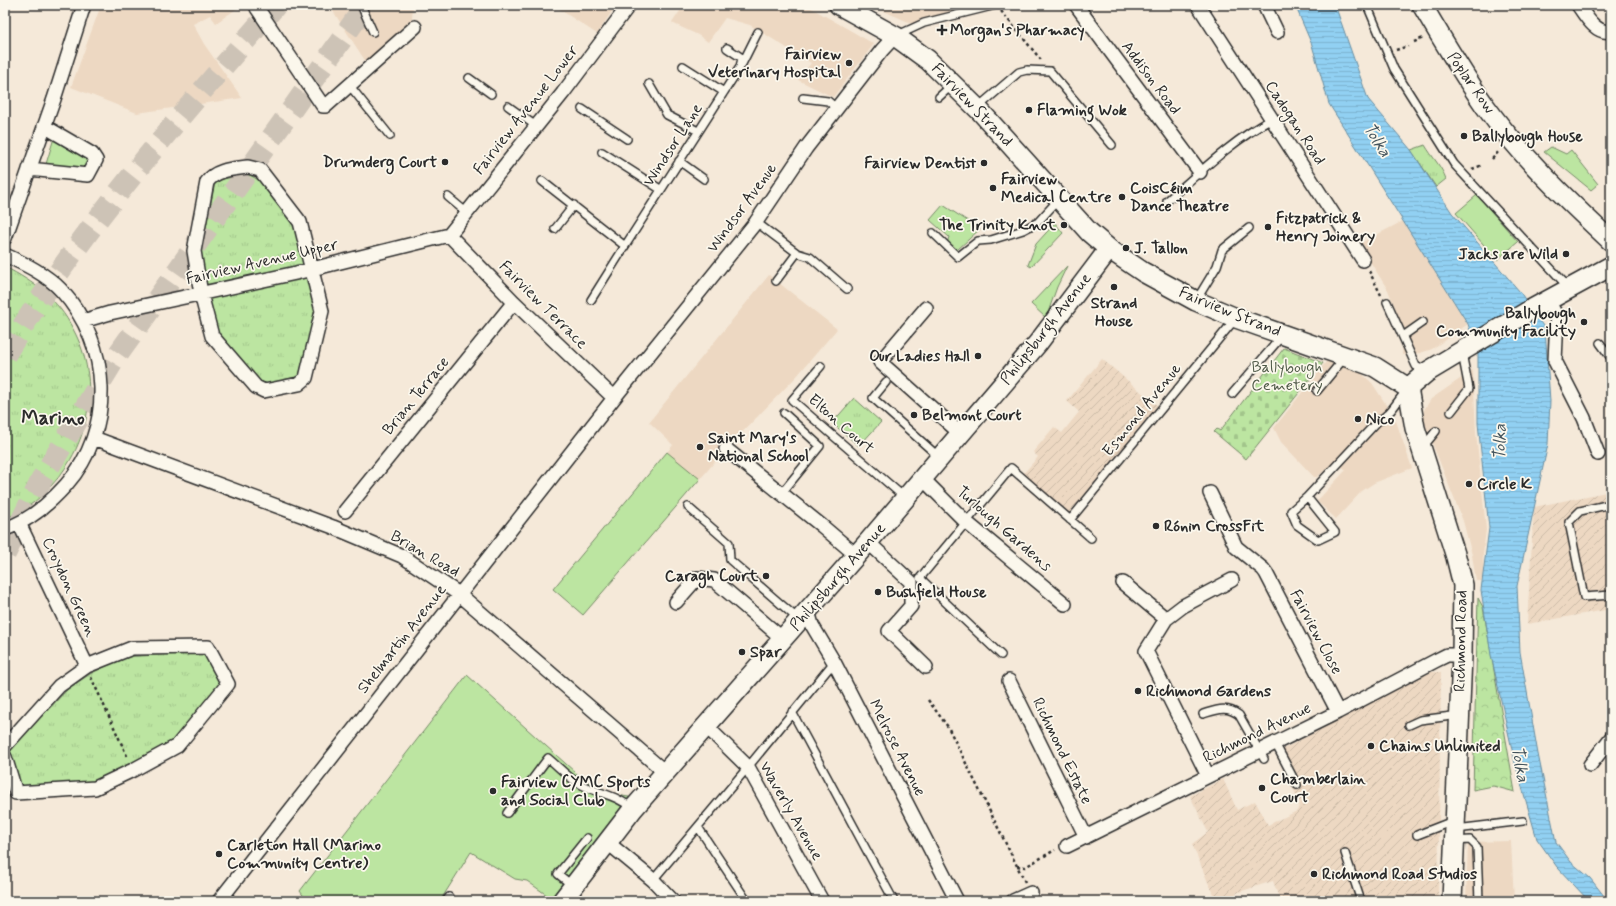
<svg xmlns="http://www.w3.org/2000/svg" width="1616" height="906" viewBox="0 0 1616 906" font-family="Mynerve,sans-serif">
<defs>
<pattern id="industrial-furrows" width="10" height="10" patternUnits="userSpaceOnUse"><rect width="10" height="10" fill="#edd8c2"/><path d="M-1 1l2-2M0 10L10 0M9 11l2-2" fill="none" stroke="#cbbaa7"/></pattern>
<pattern id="forest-crowns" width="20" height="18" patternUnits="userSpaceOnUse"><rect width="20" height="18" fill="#bce5a1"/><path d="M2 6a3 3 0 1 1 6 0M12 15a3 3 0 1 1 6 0" fill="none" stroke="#a2c58b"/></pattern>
<pattern id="cemetery-stones" width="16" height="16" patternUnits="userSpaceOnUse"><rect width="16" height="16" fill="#bce5a1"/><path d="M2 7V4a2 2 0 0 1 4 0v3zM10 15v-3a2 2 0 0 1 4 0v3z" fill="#a2c58b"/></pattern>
<pattern id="park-tufts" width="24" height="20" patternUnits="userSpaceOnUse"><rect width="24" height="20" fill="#bce5a1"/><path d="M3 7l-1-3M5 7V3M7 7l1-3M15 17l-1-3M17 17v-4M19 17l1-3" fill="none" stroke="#a2c58b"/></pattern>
<pattern id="water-rules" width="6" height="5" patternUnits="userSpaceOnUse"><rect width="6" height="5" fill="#91d0f2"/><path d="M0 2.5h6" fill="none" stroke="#7db3d0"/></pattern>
</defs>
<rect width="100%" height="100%" fill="#f5e9d9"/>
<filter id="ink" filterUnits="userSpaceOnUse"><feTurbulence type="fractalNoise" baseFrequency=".025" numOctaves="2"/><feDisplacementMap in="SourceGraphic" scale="8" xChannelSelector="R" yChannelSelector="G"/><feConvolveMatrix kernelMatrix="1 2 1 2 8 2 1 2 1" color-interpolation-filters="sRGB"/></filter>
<g filter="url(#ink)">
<!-- built -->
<path fill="#edd8c2" d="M101,5h141l-26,18 -6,-8 -17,9 11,20 38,54 -105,15 -66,-26z
M336,5h77l-1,14 -46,43 -35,-54z
M553,5h63l-19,29z
M671,5h135l68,39 -41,53 -35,-17 13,-17 -61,-38 -25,-7 -17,24 -10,-7 -26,-12 8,-12z
M870,5h109v1l-66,18z
M1403,221l65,103 -36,25 -12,4 -18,2 2,-25 -16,-40 -29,-46z
M769,275l68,54 -41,48 -70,72 -143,166 -30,-26 120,-144 -24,-23z
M1330,357l31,16 11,10 23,35 17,50 -38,15 -12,8 -26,28 -19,-18 29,-31 -10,-9 -19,16h-3l-33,-35 -7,-14z
M1473,370l3,63 10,96 -3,25 1,27h-8l-4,-26 -9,-34 -39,-99v-12l7,-11z
M1511,841l3,60h-48l2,-59z"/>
<!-- industrial -->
<path fill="url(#industrial-furrows)" d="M1102,359l57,48 -91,107 -46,-39 16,-18 -5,-5 21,-25 8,6 17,-21 -12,-11z
M1611,491v118l-84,15 7,-117z
M1428,672h13l-3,229h-158l-7,-20 -34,11 -15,9h-12l3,-2 -23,-55 16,-12 -18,-36 33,-17 14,31 18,-9 13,24 29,-14 3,-8 -24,-50z"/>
<!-- grass -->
<path fill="#bce5a1" stroke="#748866" d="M54,138l36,21 -3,9 -41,-4z
M1551,147l15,7 5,-4 27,34 -7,6 -47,-38z
M1477,195l41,47 -21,18 -41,-47z
M943,205l37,24 -23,21 -6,-2 -4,-5 2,-6 -19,-17z
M1055,223l8,10 -32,34 -3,-2 8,-21z
M1067,266l-10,21 -11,31 -15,-14z
M667,452l33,27 -117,136 -30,-26z
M467,675l118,106c14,5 31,15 44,16l-78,101 -24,-17 -12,-2 -44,-27 -31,49h-133l-7,-10z"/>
<!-- forest -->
<path fill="url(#forest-crowns)" stroke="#748866" d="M1478,598l5,9 32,185 -22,-6 -20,4z"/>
<!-- cemetery -->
<path fill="url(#cemetery-stones)" stroke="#748866" d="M1284,348l39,15 -77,96 -32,-27 3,-3 3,2z"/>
<!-- park -->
<path fill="url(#park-tufts)" stroke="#748866" d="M1425,145c7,12 17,22 21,34l-10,8 -25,-37z
M248,174l14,8 33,42 15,61 5,29 -16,62 -32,8 -7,-3 -44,-49 -17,-73 16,-76 3,-3z
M5,267c29,15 53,32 68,62 29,53 17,119 -26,161 -11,12 -26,23 -42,28z
M854,398l27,24 -22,24 -27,-23z
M206,652l16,30 -49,59 -51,27 -26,13 -78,6 -10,-36 60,-62 22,-15 34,-17z"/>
<!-- water -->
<path fill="url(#water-rules)" stroke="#688ea2" d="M1295,5h40l33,94 43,51 41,63 68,79 25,37 5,72 -2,43 -31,142 3,66 18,102 18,88 15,20 19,16 18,23h-19l-32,-34 -20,-28 -22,-76 -24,-108 -10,-65 8,-62 -11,-105v-68l-10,-31 -139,-220 -17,-59z"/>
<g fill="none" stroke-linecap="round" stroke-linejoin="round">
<!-- highway-tunnel -->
<path stroke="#cdc3b6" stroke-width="22" stroke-dasharray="22 11" stroke-linecap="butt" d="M5,355c76,-127 175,-238 271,-350
M5,554l38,-77 71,-117 252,-355"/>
<!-- lane casing -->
<g stroke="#2b2b2b" stroke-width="10">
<path id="lane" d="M361,5l12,27
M1367,5l27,64 60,95 115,124
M898,35l26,-12 72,-18
M742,64l16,-32
M683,66l41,26
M469,78l22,16
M649,84l18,31 31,16
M350,86l40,50
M939,97l13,-12
M803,98l25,3 8,7
M508,106l28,20
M977,108l42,-36 8,-2 23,1 62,74
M582,109l45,30
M602,152l58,37
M679,161l25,18
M542,181l83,65 115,-179 2,-9 -15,-10
M448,197l18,15
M1167,201c33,-29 66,-61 105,-82
M756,222l41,31 -21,28
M555,229l19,-24
M933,233l25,24 20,-16 13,-1 32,-10 15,-8 20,-22
M797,253l13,4 37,32
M1197,299l20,-33 5,-16 27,-22
M591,300l34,-54
M1387,302l29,64 9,5
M1403,336l20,-14
M1600,343l11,15
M821,366l-29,34 112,97
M886,382l-13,16 66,59
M1317,391l28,-34
M1232,394l50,-58
M1451,412l18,-23 -7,-36
M1423,447l13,-16
M781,494l39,-48 -36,-33
M1307,497l-16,14 6,14 21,15 17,-8 -28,-35 70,-75c16,-10 17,-17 29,-31
M1611,504l-31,7 -11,11 15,75 27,-2
M688,507l41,36 1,17 68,59
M1070,520l166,-202
M1001,655l-81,-77 91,-110 80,70
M792,712l102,189
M1203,714c13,-4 24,-9 36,1l25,44
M1409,725l11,-5 40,-5
M1275,743l22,42
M507,813l41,-55c11,9 22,22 34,27 18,9 35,10 51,24
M698,827l49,74
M1456,829l67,-8
M1417,835l36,-14
M1454,841l16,-1 7,7 2,54
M1345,853l16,48
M653,880l95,-113 86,-105
M573,886l-15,-12 29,-36
M446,901l3,-4"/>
</g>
<!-- street casing -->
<g stroke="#2b2b2b" stroke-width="16">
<path id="street" d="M257,5v3l66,98h3l89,-79
M1076,5l124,167
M1198,5l165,255
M1264,5l13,27
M1578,5c7,10 18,30 33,26
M248,167l12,3 40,52 22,89 -16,67 -7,6 -35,7 -8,-4 -44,-51 -11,-42 -7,-43 13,-69c9,-13 27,-13 41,-15z
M29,169l59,6 8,-15 -4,-6 -48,-28
M449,235l114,-142 66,-88
M449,235l65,67 100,96
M5,238l49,-139 30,-94
M5,255c20,9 41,19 56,35 51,56 54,139 5,195 -17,19 -37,36 -61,44
M1548,300l9,17 -2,44 29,57 14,36
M926,308l-46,54 81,72
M83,321l27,-8 186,-40 153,-38
M94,438l239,89 69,29 57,38 207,179
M726,449l96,77 34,29
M923,479l43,43 99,82
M1210,493l26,54 27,22 3,4 72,139
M345,511l169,-209
M19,523l68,143
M868,542l43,40v24l-22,25 37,36
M1123,583l43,36
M676,602l21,-24 17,2 69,59
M808,611l4,14 22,37 123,239
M1009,681l77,156
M707,727l41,40 74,134
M5,746l54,-60 28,-20 45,-18 76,-1 20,37 -51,62 -44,24 -38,18 -79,5 -11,-36
M1590,765l21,-27
M1208,776l-62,-125 20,-32 17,-13 49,-26
M607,842l46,38 20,21
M1067,846l271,-134 97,-51 12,-6h15
M219,901l395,-503 142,-176 50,-74 76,-98 13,-14
M1013,901l18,-8"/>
</g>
<!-- secondary casing -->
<g stroke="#2b2b2b" stroke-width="22">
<path id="secondary" d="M839,5l56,31 33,24 52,51 109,121 20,17 34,23 53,29 40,17 139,49 33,21
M1422,5c20,34 40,68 63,101 36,50 81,93 126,135
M1408,388l7,40 41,129 7,28 -1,70 -10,246
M1408,388l19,-16 105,-63 79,-43
M562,901l71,-92 235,-267 170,-199 71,-94"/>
</g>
<!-- path -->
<path stroke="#2b2b2b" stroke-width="2.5" stroke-dasharray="3 3" stroke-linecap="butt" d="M1001,11l40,49
M1414,42l9,-4
M1396,50l12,-4
M1492,159l8,-9
M1472,169l11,-4
M1369,271l12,24
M91,677l37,81
M928,700l20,27 69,139
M1025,882l-8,-16 8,1 30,-17"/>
<!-- lane -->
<use href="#lane" stroke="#fbf7ec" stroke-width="7"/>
<!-- street -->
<use href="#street" stroke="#fbf7ec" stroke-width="13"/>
<!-- secondary -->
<use href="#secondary" stroke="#fbf7ec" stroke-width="19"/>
</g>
</g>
<!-- markers -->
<g fill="#2b2b2b" stroke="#fbf7ec" stroke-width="1.5">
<path d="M940 24h4v4h4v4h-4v4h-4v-4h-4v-4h4z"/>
<circle cx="849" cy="63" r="4"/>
<circle cx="1029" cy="110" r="4"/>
<circle cx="1464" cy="136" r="4"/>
<circle cx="445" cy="162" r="4"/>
<circle cx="984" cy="163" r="4"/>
<circle cx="993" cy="188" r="4"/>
<circle cx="1122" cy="197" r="4"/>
<circle cx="1064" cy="225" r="4"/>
<circle cx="1268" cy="227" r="4"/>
<circle cx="1126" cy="248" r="4"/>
<circle cx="1566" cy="254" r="4"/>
<circle cx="1114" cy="287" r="4"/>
<circle cx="1584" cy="322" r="4"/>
<circle cx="978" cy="356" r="4"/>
<circle cx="914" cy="415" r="4"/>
<circle cx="1358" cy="419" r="4"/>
<circle cx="700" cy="447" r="4"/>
<circle cx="1469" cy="484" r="4"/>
<circle cx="1156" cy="526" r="4"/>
<circle cx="766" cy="576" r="4"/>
<circle cx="878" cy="592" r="4"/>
<circle cx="742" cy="652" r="4"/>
<circle cx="1138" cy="691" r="4"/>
<circle cx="1371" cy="746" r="4"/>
<circle cx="1262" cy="788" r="4"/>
<circle cx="493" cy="791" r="4"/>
<circle cx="219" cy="854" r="4"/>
<circle cx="1314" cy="874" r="4"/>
</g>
<g text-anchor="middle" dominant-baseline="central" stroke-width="3.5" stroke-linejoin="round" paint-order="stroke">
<!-- poi labels -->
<g font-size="16" font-weight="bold" fill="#2b2b2b" stroke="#fbf7ec" text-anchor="start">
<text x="950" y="30">Morgan's Pharmacy</text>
<text x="841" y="54" text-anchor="end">Fairview<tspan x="841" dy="18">Veterinary Hospital</tspan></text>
<text x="1037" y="110">Flaming Wok</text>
<text x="1472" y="136">Ballybough House</text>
<text x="437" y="162" text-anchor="end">Drumderg Court</text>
<text x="976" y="163" text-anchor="end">Fairview Dentist</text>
<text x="1001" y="179">Fairview<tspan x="1001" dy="18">Medical Centre</tspan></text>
<text x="1130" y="188">CoisCéim<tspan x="1130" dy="18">Dance Theatre</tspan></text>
<text x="1276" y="218">Fitzpatrick &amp;<tspan x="1276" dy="18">Henry Joinery</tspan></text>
<text x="1056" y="225" text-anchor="end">The Trinity Knot</text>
<text x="1134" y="248">J. Tallon</text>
<text x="1558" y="254" text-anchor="end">Jacks are Wild</text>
<text x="1114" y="303" text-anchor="middle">Strand<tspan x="1114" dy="18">House</tspan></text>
<text x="1576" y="313" text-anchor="end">Ballybough<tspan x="1576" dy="18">Community Facility</tspan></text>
<text x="970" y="356" text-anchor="end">Our Ladies Hall</text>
<text x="922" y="415">Belmont Court</text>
<text x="1366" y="419">Nico</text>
<text x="708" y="438">Saint Mary's<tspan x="708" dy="18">National School</tspan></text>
<text x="1477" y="484">Circle K</text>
<text x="1164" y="526">Rónin CrossFit</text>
<text x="758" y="576" text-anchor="end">Caragh Court</text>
<text x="886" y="592">Bushfield House</text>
<text x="750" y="652">Spar</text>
<text x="1146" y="691">Richmond Gardens</text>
<text x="1379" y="746">Chains Unlimited</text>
<text x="1270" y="779">Chamberlain<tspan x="1270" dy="18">Court</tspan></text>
<text x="501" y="782">Fairview CYMC Sports<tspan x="501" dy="18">and Social Club</tspan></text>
<text x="227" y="845">Carleton Hall (Marino<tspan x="227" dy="18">Community Centre)</tspan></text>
<text x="1322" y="874">Richmond Road Studios</text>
</g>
<!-- street labels -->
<g font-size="16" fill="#2b2b2b" stroke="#fbf7ec">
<text transform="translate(1151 78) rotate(53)">Addison Road</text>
<text transform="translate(1471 83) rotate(55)">Poplar Row</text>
<text transform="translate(972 105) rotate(46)">Fairview Strand</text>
<text transform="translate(526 110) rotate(-52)">Fairview Avenue Lower</text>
<text transform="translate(1295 123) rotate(57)">Cadogan Road</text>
<text transform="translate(673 145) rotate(-57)">Windsor Lane</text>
<text transform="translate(742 208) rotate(-54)">Windsor Avenue</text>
<text transform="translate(262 262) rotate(-13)">Fairview Avenue Upper</text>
<text transform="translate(543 305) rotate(45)">Fairview Terrace</text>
<text transform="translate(1230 312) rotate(22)">Fairview Strand</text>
<text transform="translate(1046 329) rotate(-52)">Philipsburgh Avenue</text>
<text transform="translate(416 396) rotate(-51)">Brian Terrace</text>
<text transform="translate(1142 410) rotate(-51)">Esmond Avenue</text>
<text transform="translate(841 424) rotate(41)">Elton Court</text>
<text transform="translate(1004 529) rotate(41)">Turlough Gardens</text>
<text transform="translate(425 554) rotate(30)">Brian Road</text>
<text transform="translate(838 577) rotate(-49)">Philipsburgh Avenue</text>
<text transform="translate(69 587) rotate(65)">Croydon Green</text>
<text transform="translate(1316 632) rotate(62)">Fairview Close</text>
<text transform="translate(402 639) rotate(-52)">Shelmartin Avenue</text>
<text transform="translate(1461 641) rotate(-89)">Richmond Road</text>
<text transform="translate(1257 733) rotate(-26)">Richmond Avenue</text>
<text transform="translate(897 748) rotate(63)">Melrose Avenue</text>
<text transform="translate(1062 751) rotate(64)">Richmond Estate</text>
<text transform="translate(791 811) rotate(60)">Waverly Avenue</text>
</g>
<!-- park labels -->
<g font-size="16" fill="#4f5a48" stroke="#fbf7ec">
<text x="1287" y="367">Ballybough<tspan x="1287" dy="18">Cemetery</tspan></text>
</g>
<!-- water labels -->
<g font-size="17" font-style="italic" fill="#44545d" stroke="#fbf7ec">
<text transform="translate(1377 140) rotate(58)">Tolka</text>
<text transform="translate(1500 442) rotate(-89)">Tolka</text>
<text transform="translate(1520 764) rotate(80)">Tolka</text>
</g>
<!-- district labels -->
<g font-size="20" font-weight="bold" fill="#2b2b2b" stroke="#fbf7ec">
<text x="53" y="418">Marino</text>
</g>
</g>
<!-- margin -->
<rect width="1616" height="906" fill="none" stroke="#fbf7ec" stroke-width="20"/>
<rect x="10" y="10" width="1596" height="886" fill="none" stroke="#2b2b2b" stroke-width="1.5" filter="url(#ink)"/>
</svg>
